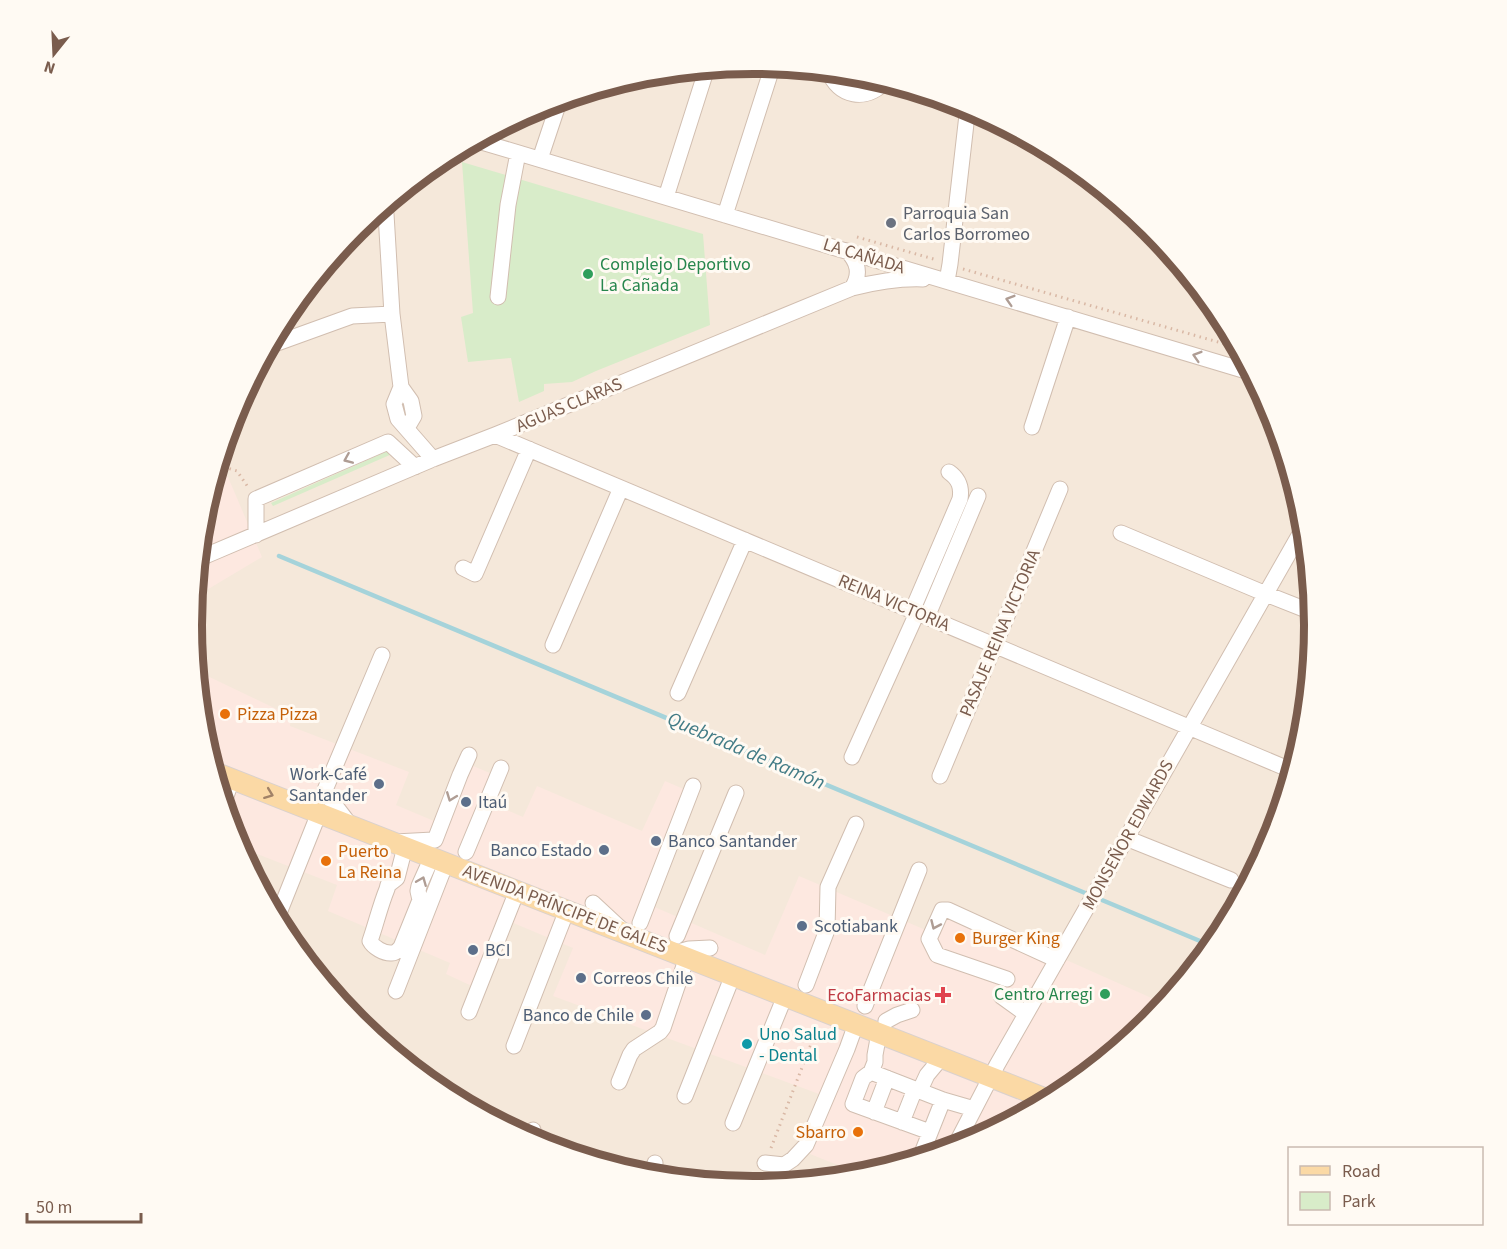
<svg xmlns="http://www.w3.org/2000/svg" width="1507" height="1249" viewBox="0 0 1507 1249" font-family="'Source Sans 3',sans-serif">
<rect width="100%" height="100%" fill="#fdf6ec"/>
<!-- residential -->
<path fill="#f5e8da" d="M193 624a560 560 0 1 1 1120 0a560 560 0 1 1-1120 0Z"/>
<!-- commercial -->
<path fill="#fde8e0" d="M216,473l12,4 34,80 -67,40 8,-82z
M197,671l94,45 -1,10 119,46 -13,33 38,16 25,-61 45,19 -11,25 30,13 14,-31 105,45 23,-50 30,13 -45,111 115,50 34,-79 129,55 13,-27 224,100 -15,18 -85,70 -97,51 -105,32 -53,-21 20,-56 -277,-102 20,-48 -74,-31 -25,70 -28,-13 4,-11 -122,-52 9,-26 -98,-38 -4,-8 -32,-105z"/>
<!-- green -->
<path fill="#d8ecc9" d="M839,71l24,3 9,3c-12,9 -24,7 -33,-6z
M462,162l241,72 7,91 -114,46 -24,11 -28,2v7l-25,11 -8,-44 -43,4 -7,-45 12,-4z
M390,450l2,4 -119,52 -2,-3z"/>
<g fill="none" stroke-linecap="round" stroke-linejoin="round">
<!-- stream -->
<path stroke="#a5d3da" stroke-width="4.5" d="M279,556l933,390"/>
<!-- minor casing -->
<g stroke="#d1beb0" stroke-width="17">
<path id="minor" d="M828,70c11,28 38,32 58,11
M475,140l778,233
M540,159l20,-60
M666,197l41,-129
M386,214l6,100
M725,215l48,-150
M847,251c11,11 14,23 5,37
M947,281l3,-17 18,-158
M498,297l10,-92 10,-52
M269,346l83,-30 40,-2 9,73 10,14 3,15 -7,12
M401,387l-7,17 4,15 35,40
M1032,427l36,-110
M495,435l798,336
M1121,533l145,61 48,19
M256,535v-36l132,-57 27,25
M198,559l235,-100 62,-24 357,-147c24,-6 46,-10 71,-9
M463,568l12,6 54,-125
M912,611l48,-112c2,-12 -1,-20 -11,-27
M927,617l51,-121
M553,645l68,-157
M678,693l67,-153
M852,757l65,-144
M940,776l120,-287
M322,797l60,-142
M331,800l19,25
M224,802l8,-23
M1126,838l105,42
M435,840l25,-65 9,-20
M395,842l38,-2
M405,847l-8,31 -9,7 -1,4c-7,17 -11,35 -17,52 3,6 14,13 22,12 4,0 6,-3 9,-6l19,-47 -2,-9 1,-5 13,-29
M466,852l35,-84
M593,903l28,26
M277,918l42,-105
M640,923l53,-137
M677,936l59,-143
M675,953l14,-4 21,-1
M1007,979l-70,-24 -8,-16 13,-29h6l109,50
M806,985l21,-55 1,-43 28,-63
M396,991l50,-128
M1001,996l25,18
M865,1006l6,-16 48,-120
M469,1012l48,-121
M886,1021l11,-6 15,-5
M879,1033l-4,22v7l-4,10 -8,6 -10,26 77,28
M514,1046l53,-136
M871,1072l72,28 31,9
M619,1082l11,-27 4,-6 26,-17 3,-4 24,-71
M920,1090l7,-15 15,-18
M685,1096l48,-121
M874,1112l13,-34
M902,1122l13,-33
M733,1123l52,-127
M529,1138l4,-8
M954,1148l43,-83 308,-540
M920,1158l23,-58
M765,1163l19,2 9,-6 13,-14 41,-96 9,-25
M651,1176l4,-13"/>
</g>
<!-- major casing -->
<g stroke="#dad1cd" stroke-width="22">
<path id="major" d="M214,772l835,328"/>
</g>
<!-- path -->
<path stroke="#d9b8a5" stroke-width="3" stroke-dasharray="1.5 4.5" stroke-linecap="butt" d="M857,237l80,23
M963,269l276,79
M218,465l19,6 11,16
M771,1148l47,-122"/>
<!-- minor -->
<use href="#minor" stroke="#fff" stroke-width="15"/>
<!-- major -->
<use href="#major" stroke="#fbd9a5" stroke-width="20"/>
</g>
<!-- one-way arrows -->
<defs><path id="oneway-chevron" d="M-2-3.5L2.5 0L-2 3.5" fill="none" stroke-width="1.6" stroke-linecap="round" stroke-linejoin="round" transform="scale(1.5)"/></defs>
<g stroke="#af9d94">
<use href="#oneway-chevron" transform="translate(1010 300) rotate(-163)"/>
<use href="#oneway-chevron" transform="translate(1197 356) rotate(-163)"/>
<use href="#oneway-chevron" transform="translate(348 459) rotate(157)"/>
<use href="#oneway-chevron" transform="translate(451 797) rotate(111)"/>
<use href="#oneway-chevron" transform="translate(422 881) rotate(-68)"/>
<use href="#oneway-chevron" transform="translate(935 925) rotate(114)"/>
</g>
<use stroke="#a18267" href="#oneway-chevron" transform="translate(269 794) rotate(21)"/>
<!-- markers -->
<circle fill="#6b7280" stroke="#fffaf3" stroke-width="2" cx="891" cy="223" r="6"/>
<g fill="#2e9e5b" stroke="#fffaf3" stroke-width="2">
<circle cx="588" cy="274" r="6"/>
<circle cx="1105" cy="994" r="6"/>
</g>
<g fill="#e8710a" stroke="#fffaf3" stroke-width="2">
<circle cx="225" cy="714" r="6"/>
<circle cx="326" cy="861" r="6"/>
<circle cx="960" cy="938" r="6"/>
<circle cx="858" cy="1132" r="6"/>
</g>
<g fill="#5c6f8a" stroke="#fffaf3" stroke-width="2">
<circle cx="379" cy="784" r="6"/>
<circle cx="466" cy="802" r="6"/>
<circle cx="656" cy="841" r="6"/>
<circle cx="604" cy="850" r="6"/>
<circle cx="802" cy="926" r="6"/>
<circle cx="473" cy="950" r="6"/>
<circle cx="581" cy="978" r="6"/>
<circle cx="646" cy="1015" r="6"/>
</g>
<path fill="#e0444e" stroke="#fffaf3" stroke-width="2" d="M940 986h6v6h6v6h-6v6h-6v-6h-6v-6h6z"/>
<circle fill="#0f9aa8" stroke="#fffaf3" stroke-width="2" cx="747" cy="1044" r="6"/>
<g text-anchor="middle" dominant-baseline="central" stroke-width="6" stroke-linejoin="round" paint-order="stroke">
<!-- worship labels -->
<g font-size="18" fill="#5b616d" stroke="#fffaf3" text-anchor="start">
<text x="903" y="213">Parroquia San<tspan x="903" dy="21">Carlos Borromeo</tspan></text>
</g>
<!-- street labels -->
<g font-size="18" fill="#7a5c4d" stroke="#fffaf3">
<text transform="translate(864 256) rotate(17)">LA CAÑADA</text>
<text transform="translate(569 405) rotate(-23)">AGUAS CLARAS</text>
<text transform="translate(894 603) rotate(23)">REINA VICTORIA</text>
<text transform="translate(1000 633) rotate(-67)">PASAJE REINA VICTORIA</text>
<text transform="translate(1128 835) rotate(-61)">MONSEÑOR EDWARDS</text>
<text transform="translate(565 909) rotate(21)">AVENIDA PRÍNCIPE DE GALES</text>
</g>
<!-- leisure labels -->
<g font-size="18" fill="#27864d" stroke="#fffaf3" text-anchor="start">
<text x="600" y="264">Complejo Deportivo<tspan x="600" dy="21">La Cañada</tspan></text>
<text x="1093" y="994" text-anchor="end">Centro Arregi</text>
</g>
<!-- food labels -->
<g font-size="18" fill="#c56008" stroke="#fffaf3" text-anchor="start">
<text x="237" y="714">Pizza Pizza</text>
<text x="338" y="851">Puerto<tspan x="338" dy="21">La Reina</tspan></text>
<text x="972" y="938">Burger King</text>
<text x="846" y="1132" text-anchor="end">Sbarro</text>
</g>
<!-- service labels -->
<g font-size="18" fill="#4e5e75" stroke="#fffaf3" text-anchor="start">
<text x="367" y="774" text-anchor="end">Work-Café<tspan x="367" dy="21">Santander</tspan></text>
<text x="478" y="802">Itaú</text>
<text x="668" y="841">Banco Santander</text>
<text x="592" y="850" text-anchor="end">Banco Estado</text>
<text x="814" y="926">Scotiabank</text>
<text x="485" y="950">BCI</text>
<text x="593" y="978">Correos Chile</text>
<text x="634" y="1015" text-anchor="end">Banco de Chile</text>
</g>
<!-- health labels -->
<g font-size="18" fill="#be3a42" stroke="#fffaf3" text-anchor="end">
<text x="931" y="995">EcoFarmacias</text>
</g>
<!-- culture labels -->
<g font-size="18" fill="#0d838f" stroke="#fffaf3" text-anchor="start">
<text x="759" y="1034">Uno Salud<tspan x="759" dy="21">- Dental</tspan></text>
</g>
<!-- water labels -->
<g font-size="20" font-style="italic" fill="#437c86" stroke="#fffaf3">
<text transform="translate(746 751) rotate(23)">Quebrada de Ramón</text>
</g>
</g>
<!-- crop -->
<path d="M0 0H1507V1249H0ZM202 625a551 551 0 1 1 1102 0a551 551 0 1 1-1102 0Z" fill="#fffaf3" fill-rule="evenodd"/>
<path fill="none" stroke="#7a5c4d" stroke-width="8" d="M202 625a551 551 0 1 1 1102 0a551 551 0 1 1-1102 0Z"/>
<!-- legend -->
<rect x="1288" y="1147" width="195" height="78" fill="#fffaf3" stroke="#cabbb1" stroke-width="1.5"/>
<rect x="1300" y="1166" width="30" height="9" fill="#fbd9a5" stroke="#cabbb1" stroke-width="1.5"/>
<text x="1342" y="1177" font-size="18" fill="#7a5c4d">Road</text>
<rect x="1300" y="1192" width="30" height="18" fill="#d8ecc9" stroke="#cabbb1" stroke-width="1.5"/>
<text x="1342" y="1207" font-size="18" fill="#7a5c4d">Park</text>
<!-- north arrow -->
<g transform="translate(54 54) rotate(198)" stroke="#fffaf3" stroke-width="4.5" paint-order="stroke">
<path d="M0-4.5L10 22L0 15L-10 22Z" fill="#7a5c4d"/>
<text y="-9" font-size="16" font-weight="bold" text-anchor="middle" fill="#7a5c4d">N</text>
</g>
<!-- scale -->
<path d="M27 1213v9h114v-9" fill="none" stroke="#7a5c4d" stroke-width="3"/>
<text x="36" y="1213" font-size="18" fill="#7a5c4d" stroke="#fffaf3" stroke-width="4.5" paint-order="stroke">50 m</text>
</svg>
